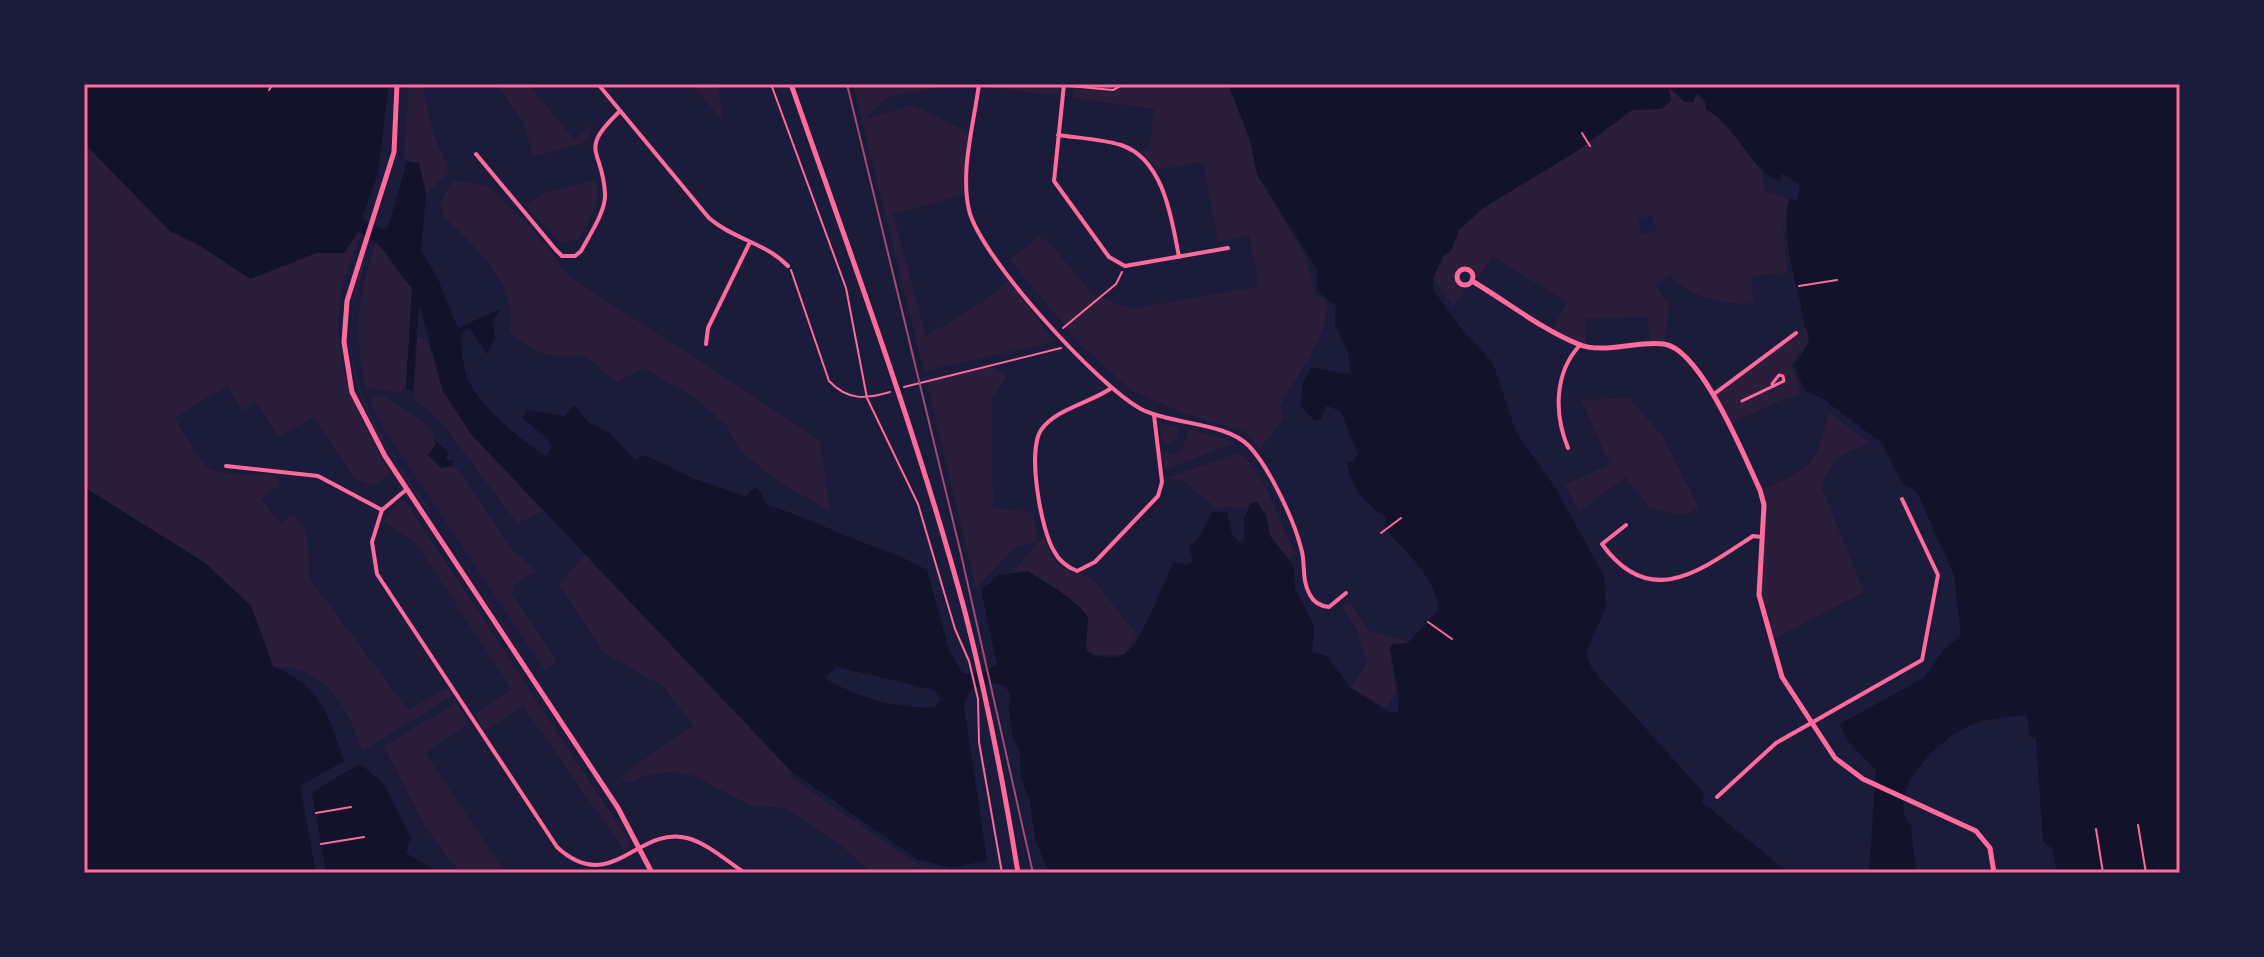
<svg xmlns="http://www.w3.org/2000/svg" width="2264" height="957" viewBox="0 0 2264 957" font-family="Manrope,sans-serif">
<rect width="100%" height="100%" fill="#1b1b3a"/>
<!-- green -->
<path fill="#2a1e3b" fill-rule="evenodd" d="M409,84h13l11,48 16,40 -23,22 -7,-30 -15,-6z
M496,84h32l46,55 19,-15 -6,18 -54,15 -9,-34z
M692,84h25l7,39z
M853,84h101l-66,13 -24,23 48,-15 58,28 -8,62 -69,19 33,122 57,-34 26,-22 45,62 -130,29z
M990,84h68l-1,12 -68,-9z
M1073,84h155l22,57 7,33 48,82 10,39 11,5c7,29 -32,80 -46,106l4,13 -24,30 -14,-17 -60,-18 -55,-24 -51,-46 -70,-84 29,-23 10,5 43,52 39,15 128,-23 -10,-50 -31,6 -15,-80 -46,8 -15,-18 8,-7 4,-36 -81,-11z
M1669,86l16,16 9,-9 6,3 54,61 6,10 5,25 24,7 -6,29 4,44 -36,5 3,26c-28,3 -65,-6 -84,-28l-14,10 13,19 -4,40h-15l-2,-27 -62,2v27l-34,-17 15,-27 -75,-46 -14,22 -11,-8 -7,2 -2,6 6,14 -11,15 -20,-29 11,-23 7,-4 8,-21 24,-22 94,-57 55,-41h21zM1651,215l6,15 -15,5 -5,-16z
M84,143l87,89 28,13 51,34 66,-26h28l14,-21 4,2c-46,95 -19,154 28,240l-18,12 -17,-7 -42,-62 -34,20 -23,-34 -14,8 -15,-25 -52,31c35,64 29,56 100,58l5,9 -19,15 19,24 14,-9 13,18 3,47 98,131 39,-22 5,8 -90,55c-15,-45 -36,-85 -89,-85l-22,-60 -46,-43 -121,-76z
M596,179c8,23 -7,41 -18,61l-18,2 -34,-36 18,-13z
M454,180l36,7 43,43 36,46 251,164 10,71 -56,-32 -35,-30 -12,-23 -29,-26 -54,-32 -27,14 -33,-27c-31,6 -52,-2 -75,-23 8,-40 -18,-67 -45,-96 -6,-6 -18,-15 -21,-23 -5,-13 3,-23 11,-33z
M376,241h4l15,28 17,19 -6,100 -6,4 -34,-4c-13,-58 -8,-91 10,-147z
M366,244c4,11 -14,57 -15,76 -5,78 45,140 86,201 -19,-20 -33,-43 -47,-66 -48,-76 -48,-126 -24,-211z
M1805,327l5,14 -19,24 7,18 1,13 -10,1 -60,27 -15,-30z
M417,336l10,3 16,52 28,43 73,77 -27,12 -75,-100 -28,-24z
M987,365l20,11 -15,22 1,109 40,6 4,28 -21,6 -40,41 -49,-206z
M383,396l43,27 84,124 26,24 -23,15 -1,9 45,66 -12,9 -168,-252 -7,-21z
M1629,398l33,37 37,73 -15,7 -34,-6 -25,-32 -46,35 -14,-27 45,-21 -29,-64z
M1828,412l42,31 -34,15 -15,28 43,106 -94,49 -13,-62 7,-74 -4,-15c49,-20 58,-23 68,-78z
M1159,422l20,5 -2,12 -11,5 -5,-3z
M1189,429l47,13 -71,28 -3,-18 12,2 8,-4z
M1239,453c32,27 35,63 56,98l-5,9 -20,-24 -18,-34 -5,6 -23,-1 -5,3 -36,-29 -17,-3z
M401,500l4,1 226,343 -6,8 -102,-146 -39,25 -8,-17 36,-25 -98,-148 -31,-20z
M442,530l5,6 77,119 -6,-6z
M1044,536c13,35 15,32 47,41l46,58 -13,20h-34l-6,-11 4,-27c-20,-26 -45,-36 -76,-45z
M585,555l206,216 1,7 123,85 32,10h-75l-29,-26 -56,-39 -35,-2 -60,-31 -21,-3 -24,3 -19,8 -8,-7 73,-50 -28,-38 -63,-37 -43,-67z
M1350,602l18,28 39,11 -17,16 6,35 -10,16 -35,-20 16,-24 -9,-32 -16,-25z
M456,703l13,20 -44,30 80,120h-43l-6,-5 -30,-40 -42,-82z"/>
<!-- water -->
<path fill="#12122b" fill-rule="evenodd" d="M84,84h243l7,4 44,-4 10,4 -10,85 -16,45 20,11 6,-2 19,-65 12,1 7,31 -5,57 16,26 21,51 43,-19 -9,12 3,16 -8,17 -17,-25 -9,4c0,14 2,37 8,49 13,26 53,59 77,74l6,-9 -4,-8 -26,-21 6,-8 37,6 10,-11 13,17 22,11 25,27 9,-5 51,24 50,17 10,-8 7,5 4,12c23,6 42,15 64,24 32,15 66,23 97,41l22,80 14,24 20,-1 14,-9 -15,-69v-6l17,-14 29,-4c22,15 43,24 60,46l-2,33c8,9 32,10 42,2 13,-11 37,-72 46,-90l13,3 6,-4 -4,-15 11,-9 12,-25h15l5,23 8,7 4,-2v-22l8,-16h5l9,13 4,21 24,31 1,22 19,37 -2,26 14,4 25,32 40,25 7,-1 1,-17 -9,-47 3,-4 15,-1 31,-33c-5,-38 -33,-55 -54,-82l1,-11c-22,-14 -34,-29 -39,-55l7,-1 4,-7 -17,-42 -15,-7 -5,15 -6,1 -14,-14 2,-25 9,-15 32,7 7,-2 -3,-20 -13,-28 1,-18 -19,-15v-21l-60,-96 -7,-34 -22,-56h952v789h-123l-4,-24 -10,-7 -7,-105h-6l-3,-22c-19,2 -38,3 -56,10 -30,12 -89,67 -60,101l5,47h-47l7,-103 -30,-31 -6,-15 84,-46 18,-26 19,-17 -7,-60 -37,-83 -15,-9 -19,-39 -61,-46 -17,-7 -11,-26c9,-13 21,-24 11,-38 -7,-45 -25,-83 -16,-128l8,1 3,-15 -18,-12 -2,8c-24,-3 -47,-60 -74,-71l-1,-8 -8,-9 -4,9h-8l-16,-14 2,13 -9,8 -30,1 -55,41 -94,57 -24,22 -8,21 -7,4 -11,23v12l31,42 29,31 23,69 40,57 48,87 2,31 -20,45 6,17 112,124 -2,9 87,71h-740l-14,-34 -5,-37 -9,-24 -1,-24 -8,-20 -3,-27 2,-12 -7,-10 -11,-2 -22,6 -7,17 23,154 -35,8 -35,-9 -126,-88 -320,-337 -28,-43 -24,-89 -6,89 -7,-3 6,-100c-21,-24 -24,-43 -54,-56l-14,21h-28l-66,26 -51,-34 -28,-13 -87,-89zM837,667l97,23 7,9 -6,8c-35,3 -80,-10 -110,-29z
M433,437l16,17 -3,5 7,1v6l-12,2 -13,-13 8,-11z
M84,487l121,76 46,43 22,60c49,21 55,48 71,95l-44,25 16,87h-232z
M360,764l23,19 28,54 -5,16 34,20h-114l-14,-81z"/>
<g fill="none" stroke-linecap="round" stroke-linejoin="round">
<!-- path -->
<path stroke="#ff6b9d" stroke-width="2" d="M771,84l75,204 21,110 51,106 37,125 14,32 9,38 1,43 23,131
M1069,86l44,4 11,-6
M269,90l4,-6
M1582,133l8,13
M791,270l38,111c19,20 37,18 61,11
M1799,286l38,-6
M1063,328l53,-44 6,-12
M904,387l157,-39
M1381,533l20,-15
M1428,622l24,17
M316,813l35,-6
M2138,825l8,48
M2096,829l7,44
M321,844l43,-7"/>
<!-- pedestrian -->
<path stroke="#ff6b9d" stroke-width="3" d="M1742,401l42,-20 -1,-5 -4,-1 -7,9"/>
<!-- minor -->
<path stroke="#ff6b9d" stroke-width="4" d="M598,84l111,134c24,21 57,25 79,48
M979,84c-5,39 -19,87 -10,126 11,47 129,176 172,199 31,16 85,13 108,37 20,21 45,74 52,102 5,15 0,32 9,47 4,8 10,11 19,12l17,-14
M1064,84l-10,97 55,76 16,9 103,-18
M1058,135c20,3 43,4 63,10 43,14 51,75 58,112
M476,154l80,96 6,6h13l6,-5c8,-15 25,-40 24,-57 -2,-46 -28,-42 15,-83
M706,344l2,-16 42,-86
M1110,389c-21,14 -54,20 -69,41 -14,21 0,100 13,121 5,10 13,16 23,20l18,-9 63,-66 4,-14 -8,-67
M1714,394l82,-61
M1568,448c-14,-34 -14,-75 12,-103
M226,466l92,10 64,34 25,-21
M382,510l-10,32 5,32 180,273c54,50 81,-22 130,-9 20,5 41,24 58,35
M1626,525l-24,19c48,67 99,26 151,-8l8,1
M1717,797l59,-54 146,-83 16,-85 -36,-76"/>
<!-- tertiary -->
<path stroke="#ff6b9d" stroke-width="5" d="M397,84l-3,68 -47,149 -3,41 8,50 33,64 233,352 34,65
M1457 277a8 8 0 1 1 16 0a8 8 0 1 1-16 0Z
M1472,281c34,20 69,48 106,63 25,11 60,-4 86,0 37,5 81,114 96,146l4,15 -5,90 23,82 53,81 28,21 113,52 14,17 4,25"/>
<!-- secondary -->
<path stroke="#ff6b9d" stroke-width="5" d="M791,84c61,175 126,349 174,528 22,86 39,174 53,261"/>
<!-- rail -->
<path stroke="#a44b75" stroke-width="2" d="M847,84l114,470 72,319"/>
</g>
<!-- border -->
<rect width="2264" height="957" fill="none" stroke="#1b1b3a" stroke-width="172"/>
<rect x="86" y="86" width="2092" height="785" fill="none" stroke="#ff6b9d" stroke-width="3"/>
</svg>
